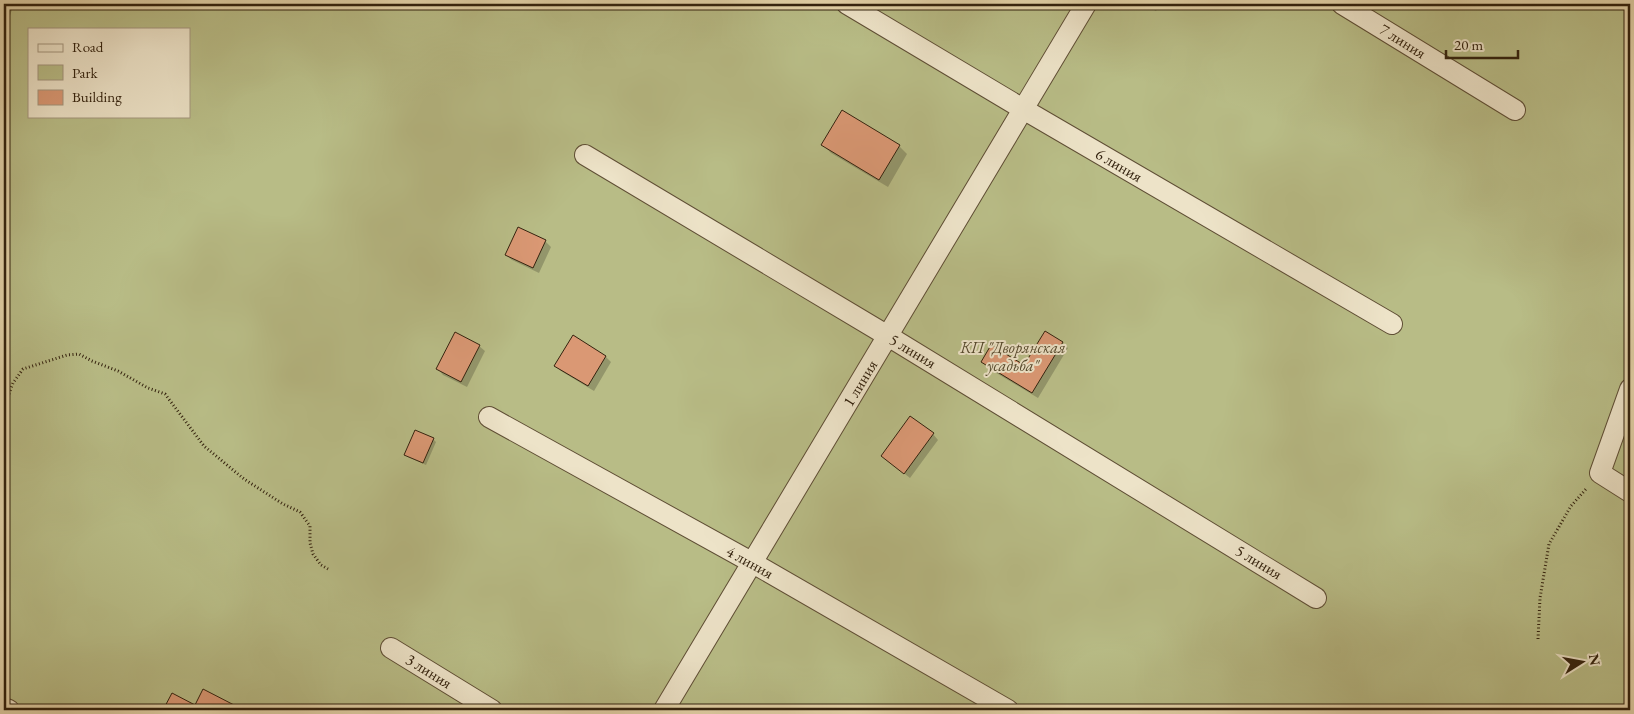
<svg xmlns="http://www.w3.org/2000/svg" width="1634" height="714" viewBox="0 0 1634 714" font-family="'EB Garamond',serif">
<rect width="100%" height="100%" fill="#e4d4aa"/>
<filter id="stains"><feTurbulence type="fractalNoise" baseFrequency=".004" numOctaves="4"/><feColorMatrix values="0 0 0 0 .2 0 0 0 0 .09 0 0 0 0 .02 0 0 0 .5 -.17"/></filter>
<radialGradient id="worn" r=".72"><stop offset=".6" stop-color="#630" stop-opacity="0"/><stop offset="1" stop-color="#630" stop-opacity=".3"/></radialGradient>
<!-- green -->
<path fill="#b8bc86" stroke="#766f4a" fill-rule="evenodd" d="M4,4h1626v706h-1626zM29,29h160v87h-160z"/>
<!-- shadow -->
<path fill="#0003" d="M4,4h10l-8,23 -2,-1z
M1143,4h17l-4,7z
M823,145l76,1 8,8 -19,33 -57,-34z
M545,241l6,6 -12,26 -27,-13 -6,-5z
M573,337l33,20 5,5 -17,29 -33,-20 -5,-5z
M1062,343l6,5 -30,50 -50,-30 -5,-6 42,5z
M479,346l6,5 -18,36 -24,-12 -5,-6z
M933,434l5,6 -28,38 -28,-22z
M433,439l3,3 -10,23 -18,-8z
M173,694l23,13h39l3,3h-73z"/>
<!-- building -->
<path fill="#da9874" stroke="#33220e" d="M4,4h7l-7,21z
M842,110l58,35 -21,35 -58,-35z
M518,227l28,13 -13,28 -28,-13z
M1045,331l18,11 -31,51 -51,-31 10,-17 33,20z
M455,332l25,13 -19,37 -25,-13z
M573,335l33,21 -18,30 -34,-20z
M910,416l24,17 -30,41 -23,-18z
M415,430l19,8 -11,25 -19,-8z
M203,689l33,17 -2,4h-71l9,-17 23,12z"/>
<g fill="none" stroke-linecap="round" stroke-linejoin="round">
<!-- minor casing -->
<g stroke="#5f4e35" stroke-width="22">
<path id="minor" d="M847,4l176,105 369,215
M1342,4l173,106
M585,155l303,181 428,262
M1630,389l-30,84 30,19
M489,417l264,146 255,147
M391,648l101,62
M4,708l5,2
M664,710l422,-706"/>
</g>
<!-- path -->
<path stroke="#33220e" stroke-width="3" stroke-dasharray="1 2.5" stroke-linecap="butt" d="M4,407l9,-24 10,-14 44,-14 12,-1 13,7 26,10 30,17 17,6 39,52 40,33 39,25 17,8 10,14v17l3,11 8,11 7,4
M1538,639l2,-41 9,-54 22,-38 15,-17"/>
<!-- minor -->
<use href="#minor" stroke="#ede3c8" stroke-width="20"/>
</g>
<g text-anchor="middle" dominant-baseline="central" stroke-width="4" stroke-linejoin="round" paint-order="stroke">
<!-- street labels -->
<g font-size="16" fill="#33220e" stroke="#ede3c8">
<text transform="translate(1403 41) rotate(32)">7 линия</text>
<text transform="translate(1119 165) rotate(30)">6 линия</text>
<text transform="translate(913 351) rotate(31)">5 линия</text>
<text transform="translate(860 383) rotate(-59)">1 линия</text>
<text transform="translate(750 562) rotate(29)">4 линия</text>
<text transform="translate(1259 562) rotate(31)">5 линия</text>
<text transform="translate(429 671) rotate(32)">3 линия</text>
</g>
<!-- park labels -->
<g font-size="16" font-style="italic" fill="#54482c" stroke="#ede3c8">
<text x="1013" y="347">КП "Дворянская<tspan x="1013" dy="18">усадьба"</tspan></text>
</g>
</g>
<!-- margin -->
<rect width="1634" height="714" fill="none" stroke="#e4d4aa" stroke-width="20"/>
<rect x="5" y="5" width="1624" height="704" fill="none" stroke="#33220e" stroke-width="2.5"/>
<rect x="10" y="10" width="1614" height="694" fill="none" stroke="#33220e"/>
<!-- legend -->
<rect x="28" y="28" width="162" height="90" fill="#ede3c8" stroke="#a3967e"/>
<rect x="38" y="44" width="25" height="8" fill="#ede3c8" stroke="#a3967e"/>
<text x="72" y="52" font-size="15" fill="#33220e">Road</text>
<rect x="38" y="65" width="25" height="15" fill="#b8bc86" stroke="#a3967e"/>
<text x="72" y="78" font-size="15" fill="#33220e">Park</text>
<rect x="38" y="90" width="25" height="15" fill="#da9874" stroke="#a3967e"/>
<text x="72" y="102" font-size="15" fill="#33220e">Building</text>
<!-- north arrow -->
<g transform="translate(1582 662) rotate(79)" stroke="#ede3c8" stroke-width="4" paint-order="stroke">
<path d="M0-4L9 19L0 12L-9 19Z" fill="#33220e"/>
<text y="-8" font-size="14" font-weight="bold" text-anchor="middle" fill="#33220e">N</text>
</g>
<!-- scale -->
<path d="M1446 50v8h72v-8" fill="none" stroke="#33220e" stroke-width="2.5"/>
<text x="1454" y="50" font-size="15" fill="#33220e" stroke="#ede3c8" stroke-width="4" paint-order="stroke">20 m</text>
<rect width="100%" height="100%" filter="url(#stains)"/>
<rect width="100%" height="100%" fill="url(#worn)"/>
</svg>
